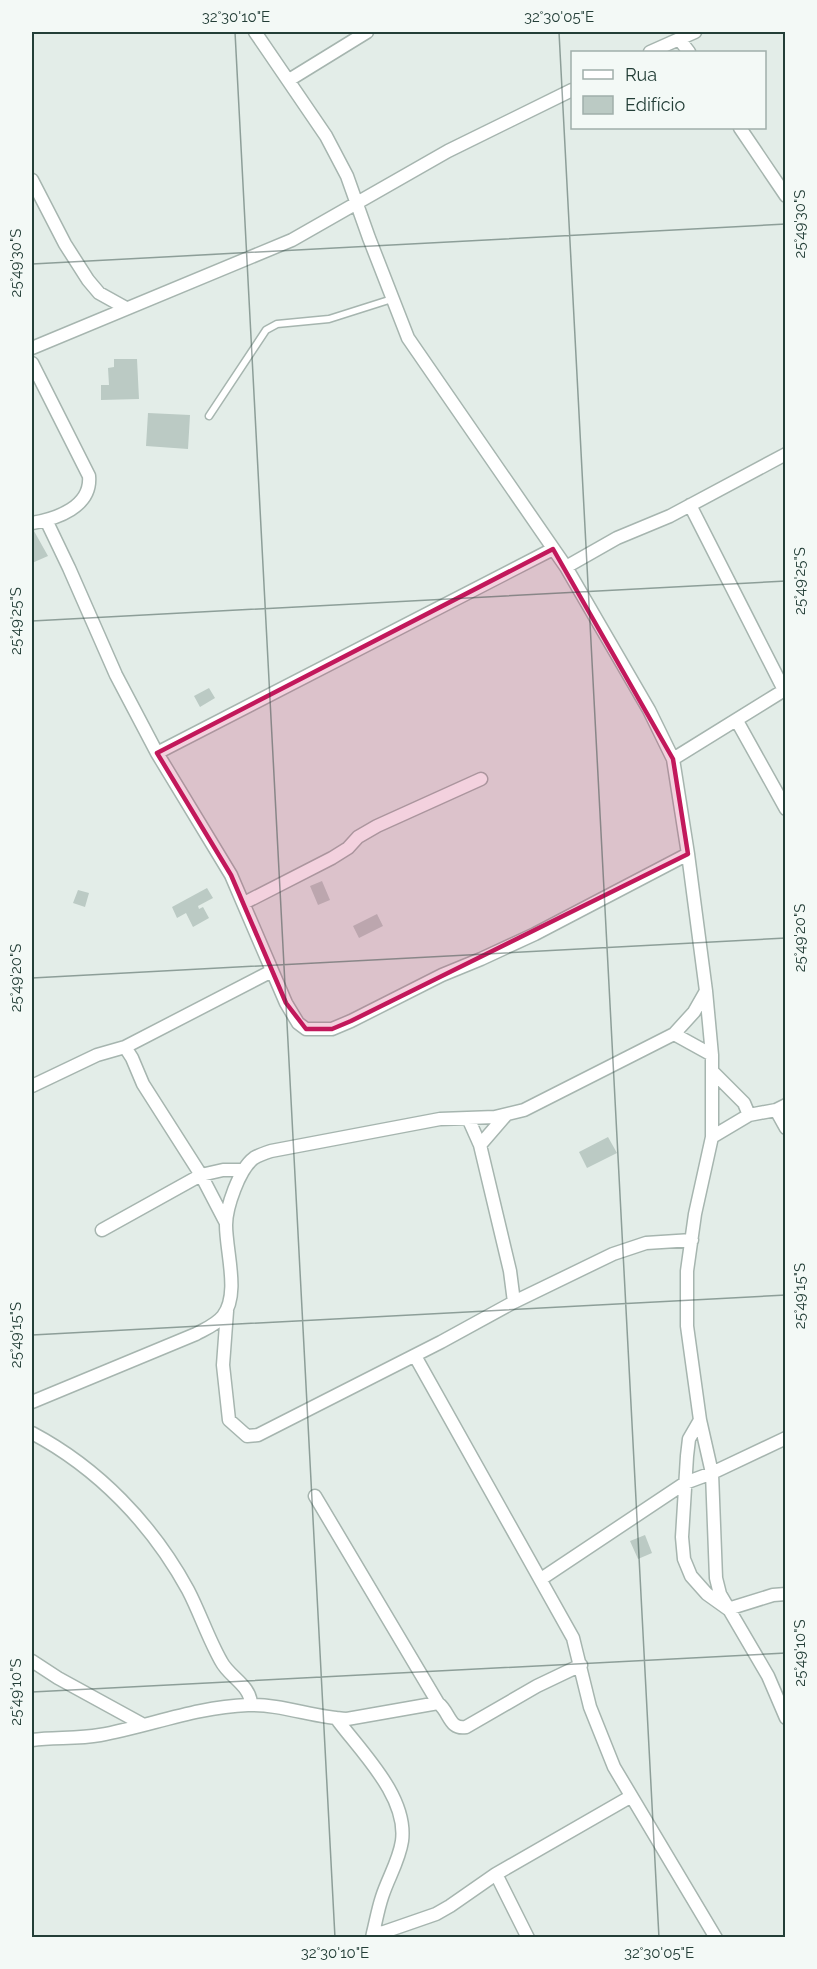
<svg xmlns="http://www.w3.org/2000/svg" width="817" height="1969" viewBox="0 0 817 1969" font-family="Raleway,sans-serif">
<rect width="100%" height="100%" fill="#e3ede8"/>
<!-- building -->
<path fill="#bbcac4" d="M114,359h23l2,40 -38,1v-15h8l-1,-17 6,-1z
M148,413l42,2 -2,34 -42,-3z
M32,531h2l14,25 -16,7z
M209,688l6,10 -15,9 -6,-11z
M322,881l8,19 -12,5 -8,-19z
M207,888l6,10 -15,8 1,3 4,-2 6,11 -16,9 -7,-14 -9,5 -5,-11z
M78,890l11,3 -4,14 -12,-4z
M377,914l6,12 -24,12 -6,-12z
M608,1137l9,16 -30,15 -8,-16z
M645,1535l7,18 -14,6 -8,-18z"/>
<g fill="none" stroke-linecap="round" stroke-linejoin="round">
<!-- service casing -->
<g stroke="#a6b5af" stroke-width="9">
<path id="service" d="M209,416l57,-86 11,-6 52,-5 63,-20"/>
</g>
<!-- minor casing -->
<g stroke="#a6b5af" stroke-width="15">
<path id="minor" d="M255,32l71,104 21,40 22,62 39,100 158,229 83,143 24,49 15,95 18,137 6,64v82l-17,77 -8,57v55l13,94 12,53 4,105 4,16 48,82 18,42
M679,39l10,13
M650,52l45,-20
M289,80l78,-48
M740,128l46,68
M32,180l33,64 23,36 11,13 27,15
M32,348l260,-108 156,-89 124,-61
M32,363l57,113c3,31 -33,43 -57,47
M690,505l94,185
M46,520l23,48 47,107 41,78 74,122 55,128 12,20 8,6h26l19,-8 91,-46 39,-16 54,-25 153,-80
M566,567l51,-29 53,-22 116,-62
M737,721l49,88
M157,753l396,-204
M673,759l113,-70
M244,903l88,-45 16,-10 10,-11 19,-11 104,-47
M674,1034l38,21
M125,1047l7,11 11,26 58,91 25,48
M712,1071l32,32 5,12
M32,1086l65,-31 28,-8 147,-76
M776,1110l10,18
M468,1118l12,27 30,126 4,31
M712,1137l37,-22 27,-5 10,-5
M480,1145l26,-30
M102,1230l99,-55 22,-5h20
M227,1311l-4,54 6,55 18,16 11,-1 183,-93 73,-40 99,-48 33,-11 46,-3
M415,1356l158,282 17,69 24,60 102,171
M32,1402l164,-68c9,-5 20,-9 27,-18 17,-22 3,-64 3,-91 0,-17 13,-56 28,-67 5,-3 11,-5 17,-7l169,-32 55,-2 29,-7 150,-76 20,-22 12,-21
M700,1420l-11,19 -2,17 -5,81 2,22 7,17 16,18 21,15 45,-14 13,-1
M32,1433c66,35 120,91 156,157 12,23 20,48 33,71 8,16 30,24 30,44
M315,1496l123,207
M541,1579l144,-96 27,-10 74,-35
M32,1661l26,17 84,46
M336,1718c24,33 72,78 66,123 -3,20 -14,37 -20,56 -4,12 -6,24 -9,36
M32,1740c22,-3 45,-1 68,-5 50,-9 95,-28 148,-30 34,-1 67,13 99,14l91,-16c12,9 11,27 28,24l71,-41 44,-21
M496,1874l32,64
M372,1938l1,-5 11,-1 52,-18 14,-8 46,-32 134,-77"/>
</g>
<!-- service -->
<use href="#service" stroke="#fff" stroke-width="6"/>
<!-- minor -->
<use href="#minor" stroke="#fff" stroke-width="12"/>
</g>
<!-- marked area -->
<path fill="#c2185b" fill-opacity="0.2" stroke="#c2185b" stroke-width="4.5" stroke-linejoin="round" d="M553,549l120,210 15,95 -337,167 -19,8h-26l-20,-26 -55,-128 -74,-122z"/>
<!-- ticks -->
<path fill="none" stroke="#233e37" stroke-width="1.5" stroke-opacity="0.45" d="M235,32l100,1906M559,32l100,1906M32,264l754,-40M32,621l754,-40M32,978l754,-40M32,1335l754,-40M32,1692l754,-39"/>
<!-- border -->
<rect width="817" height="1969" fill="none" stroke="#f3f9f6" stroke-width="66"/>
<!-- legend -->
<rect x="571" y="51" width="195" height="78" fill="#f3f9f6" stroke="#a0aeaa" stroke-width="1.5"/>
<rect x="583" y="70" width="30" height="9" fill="#ffffff" stroke="#a0aeaa" stroke-width="1.5"/>
<text x="625" y="81" font-size="18" fill="#233e37">Rua</text>
<rect x="583" y="96" width="30" height="18" fill="#bbcac4" stroke="#a0aeaa" stroke-width="1.5"/>
<text x="625" y="111" font-size="18" fill="#233e37">Edifício</text>
<rect x="33" y="33" width="751" height="1903" fill="none" stroke="#233e37" stroke-width="2"/>
<g font-size="15" text-anchor="middle" fill="#233e37">
<text x="236" y="22">32°30'10"E</text>
<text x="559" y="22">32°30'05"E</text>
<text transform="translate(800 224) rotate(-90)" y="5">25°49'30"S</text>
<text transform="translate(16 263) rotate(-90)" y="5">25°49'30"S</text>
<text transform="translate(800 581) rotate(-90)" y="5">25°49'25"S</text>
<text transform="translate(16 621) rotate(-90)" y="5">25°49'25"S</text>
<text transform="translate(800 938) rotate(-90)" y="5">25°49'20"S</text>
<text transform="translate(16 978) rotate(-90)" y="5">25°49'20"S</text>
<text transform="translate(800 1296) rotate(-90)" y="5">25°49'15"S</text>
<text transform="translate(16 1335) rotate(-90)" y="5">25°49'15"S</text>
<text transform="translate(800 1653) rotate(-90)" y="5">25°49'10"S</text>
<text transform="translate(16 1692) rotate(-90)" y="5">25°49'10"S</text>
<text x="335" y="1958">32°30'10"E</text>
<text x="659" y="1958">32°30'05"E</text>
</g>
</svg>
